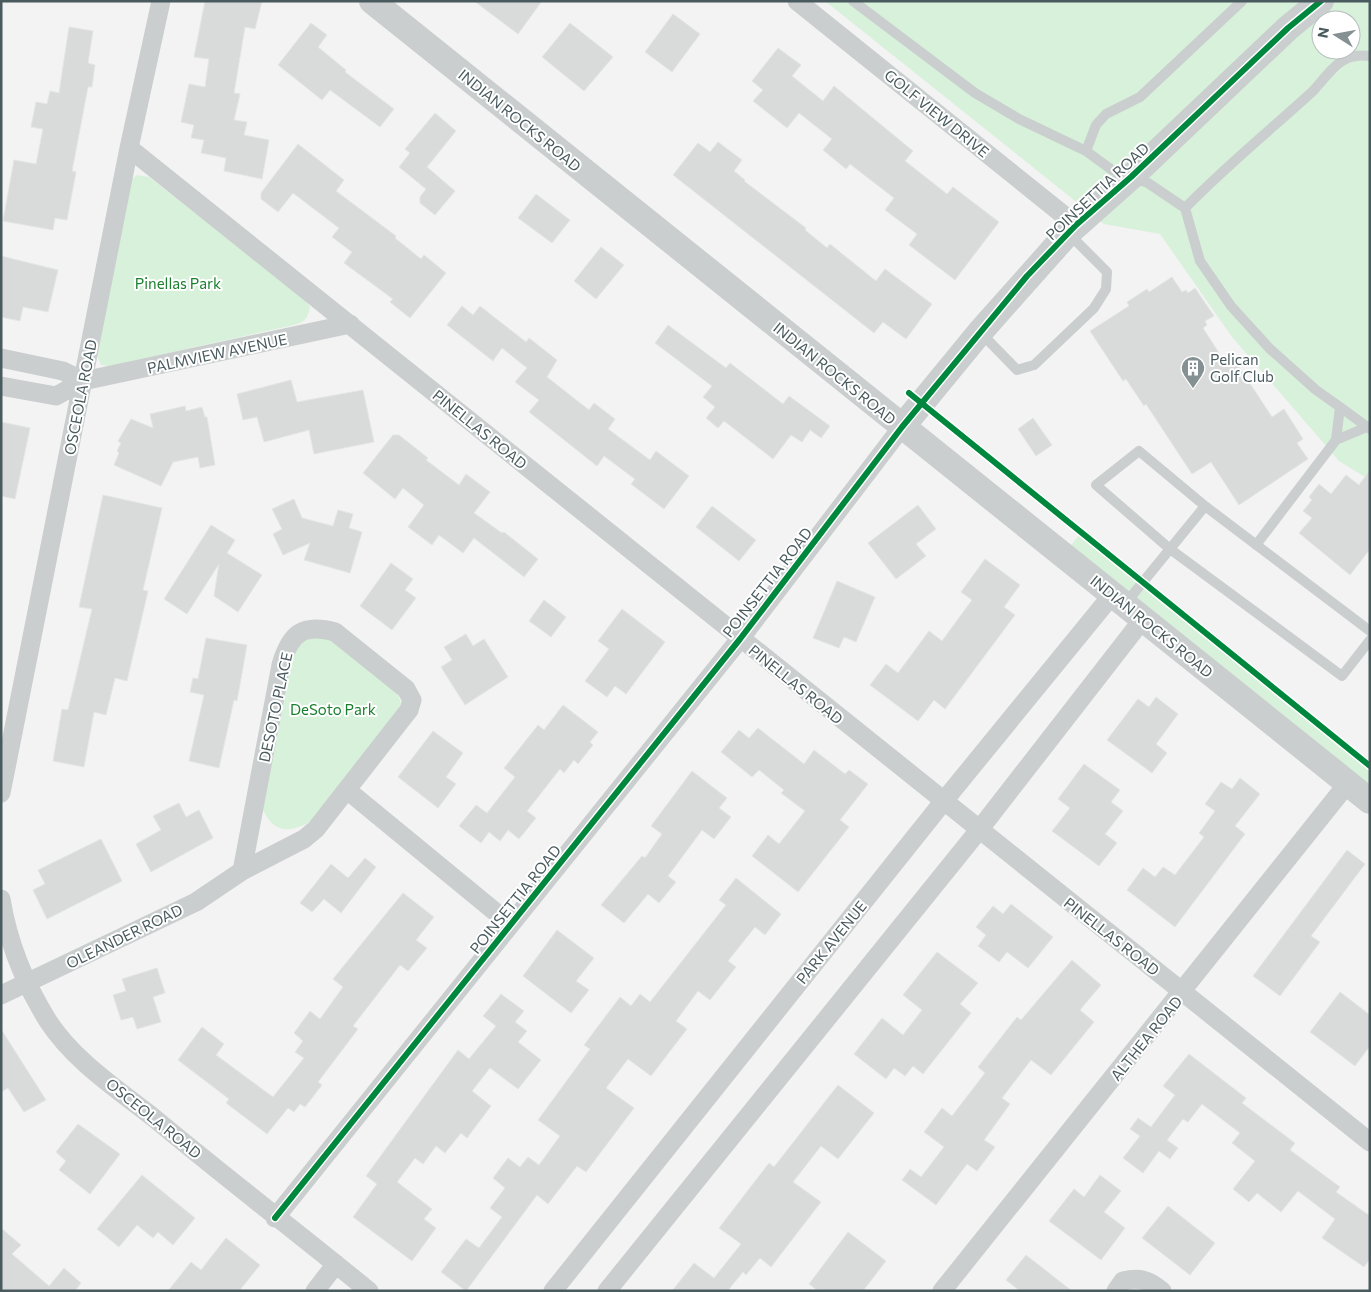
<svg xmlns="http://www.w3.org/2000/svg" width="1371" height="1292" viewBox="0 0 1371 1292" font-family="Commissioner,sans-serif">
<rect width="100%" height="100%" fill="#f3f3f3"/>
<!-- green -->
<path fill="#d8f1da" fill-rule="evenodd" d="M825,1h545v479l-31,-19 -107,-124 -72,-103 -56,-10zM1321,20h30v30h-30z
M137,175l12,2 154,120 7,10c-2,11 -5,15 -16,18l-185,41 -8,-1 -4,-10 33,-174z
M1079,535l291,231v22l-301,-240z
M324,634l73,59 4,9 -3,9 -84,108c-24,16 -43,15 -53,-15l32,-153 4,-8z"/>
<!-- building -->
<path fill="#d9dbdb" stroke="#e4e5e5" d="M205,1h57l-7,28 -10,-2 -11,66 6,1 -6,26 13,2 -3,13 25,5 -7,39 -38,-8 2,-13 -25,-5 3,-13 -13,-2 3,-13 -13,-3 8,-38 16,3 4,-28 -15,-2z
M474,1h68l-24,33z
M673,14l27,20 -28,38 -27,-20z
M311,23l16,12 -9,12 28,23 -1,2 49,37 -14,18 -50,-37 -8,10 -44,-35z
M570,23l43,34 -29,34 -42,-34z
M69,27l24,4 -5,32 7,2 -3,22h-4l-16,84 4,1 -9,48 -12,-2 -2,12 -50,-9 11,-61 22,4 7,-35 -12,-2 5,-25 11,2 3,-13 9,2z
M778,48l23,17 -9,11 31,25 11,-15 79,65 -8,10 42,33 6,-7 46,35 -44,58 -46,-35 8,-11 -32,-24 9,-12 -44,-34 -4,5 -23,-19 9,-11 -33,-26 -12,15 -34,-27 10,-11 -11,-9z
M435,113l21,18 -29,36 28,24 -20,24 -15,-12v-6l6,-8 -27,-22 11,-14 -5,-4z
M718,142l24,18 -8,11 11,9 -1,1 62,47 -1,2 22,18 3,-4 46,37 9,-12 47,35 -26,35 -23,-17 -9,11 -201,-158 25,-32 12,9z
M298,144l46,36 -8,11 60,45 -1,2 26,21 3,-4 22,18 -36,45 -20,-16 3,-3 -49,-36 8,-11 -20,-15 7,-9 -46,-35 -15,19 -17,-13v-6z
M536,194l34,26 -18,23 -34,-25z
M601,247l23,18 -28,34 -22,-18z
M1,256l57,14 -10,42 -25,-5 -3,14 -19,-4z
M1172,277l10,15 4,-2 2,3 7,-5 19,28 -9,5 2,4 -4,3 25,39 8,-5 36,55 12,-8 19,30 -6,4 11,16 -69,46 -28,-43 -19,12 -46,-70 -2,2 -18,-27 -3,2 -33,-50 39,-25 -2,-4 20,-13 2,3z
M462,306l11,9 7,-9 46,36 3,-4 28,22 -10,17 42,33 5,-7 21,16 -7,10 42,31 6,-9 33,25 -25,33 -33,-25 4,-5 -31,-23 -7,10 -68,-54 10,-12 -24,-18 12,-14 -25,-20 -9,13 -46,-36z
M668,325l58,43 4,-5 53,41 6,-8 41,30 -9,12 -11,-8 -8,12 -11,-7 -18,24 -49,-38 -6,7 -12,-10 9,-11 -12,-10 9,-11 -57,-43z
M291,380l6,22 66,-12 11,52 -60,12 -5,-24 -45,12 -7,-25 -14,3 -6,-26z
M185,406l1,5 16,-4 3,10h2l8,48 -15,3 -2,-11 -25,5 -12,24 -47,-21 5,-12 -2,-2 4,-8 -3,-2 13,-22 22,9 -3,-14z
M1033,418l19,27 -16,11 -18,-27z
M1,422l29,6 -15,71 -14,-3z
M393,435h6l29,23 -2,2 33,25 7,-11 24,18 -16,21 28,20 2,-1 34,27 -14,18 -50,-39 -11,15 -24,-18 -7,10 -24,-18 16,-22 -21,-17 -8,11 -32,-26z
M1370,470v79l-20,26 -51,-42 13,-15 -9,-7 9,-11 -3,-3 10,-13 12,10 15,-19 13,10z
M103,495l59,13 -19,82 5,1 -21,90 -12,-3 -9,37 -12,-3 -10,55 -31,-6 9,-52 6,1 24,-101 -13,-2z
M294,499l8,19 31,8 5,-16 15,4 -4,14 13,4 -12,41 -46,-13 6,-17 -27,12 -10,-21 9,-5 -10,-20z
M918,505l18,24 -20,15 10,12 -30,23 -28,-36z
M712,506l44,34 -17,21 -43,-34z
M211,525l24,15 -8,13 35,22 -24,37 -24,-16 5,-32 -32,50 -23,-15z
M985,559l35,26 -16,22 11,8 -70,94 -11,-9 -16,21 -48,-36 16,-21 12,9 31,-42 13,10 30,-41 -11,-8z
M391,563l22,16 -8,11 11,8 -24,32 -32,-24z
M837,581l38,16 -19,45 -12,-5 -5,11 -26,-10z
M544,600l22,17 -15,20 -22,-16z
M622,609l43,33 -39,52 -11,-8 -8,11 -22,-16 24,-32 -11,-8z
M466,634l7,12 11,-7 24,38 -43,28 -24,-38 11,-7 -8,-13z
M206,638l41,7 -10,56 -3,-1 -15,68 -30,-7 15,-66 -14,-3 3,-14 5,1z
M1156,697l22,17 -22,30 11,9 -15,20 -45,-33 31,-41 11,8z
M563,705l35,27 -8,10 3,3 -15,19 -4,-4 -10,13 -4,-4 -33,42 9,7 -17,21 -11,-9 -8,11 -11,-9 -8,11 -22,-17 17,-21 11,8 28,-36 -11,-9 34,-43 6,5z
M758,728l46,36 10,-14 31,24 4,-4 19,14 -28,36 9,7 -51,65 -46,-36 16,-21 11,9 26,-33 -24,-18 3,-3 -25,-20 -7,7 -31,-25 18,-22 10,8z
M433,731l30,22 -17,24 10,7 -18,24 -40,-31z
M1084,764l36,26 -9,12 12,9 -18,23 12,9 -18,23 -47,-35 18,-23 -12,-9z
M692,771l35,27 -8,10 12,9 -17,22 -12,-9 -34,46 8,6 -17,21 -11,-9 -24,29 -23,-18 41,-49 3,2 17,-24 -11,-8z
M1240,778l20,16 -25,32 10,8 -70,93 -48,-37 16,-22 12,9 8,-10 12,8 29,-38 -5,-4 16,-22 -10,-7 16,-22 11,7z
M179,803l7,14 13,-7 14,28 -62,34 -15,-28 25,-14 -8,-14z
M101,839l21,42 -75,38 -14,-29 12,-6 -7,-14z
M1347,850l18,14 -54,72 9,6 -40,54 -27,-20z
M365,858l11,9 -35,46 -17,-14 -12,13 -12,-9 31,-39 17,14z
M736,878l45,36 -16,21 -10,-8 -27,34 8,6 -26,33 -12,-9 -22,30 11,8 -36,47 -23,-17 -22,29 28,20 -48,64 -9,-6 -29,38 -11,-9 -71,96 -25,-19 25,-33 13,9 23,-31 -12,-9 15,-20 -12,-10 15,-20 12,9 8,-10 11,8 21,-29 -22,-16 52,-71 -6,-4 36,-48 11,9 9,-12 10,8 76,-97 -7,-5z
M403,893l31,24 -18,23 11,8 -19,23 -8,-6 -47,61 5,3 -40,53 4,3 -17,22 -5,-3 -6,8 -6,-4 -21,26 -41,-31 3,-4 -51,-39 24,-33 22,17 -8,11 57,42 31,-39 -9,-6 8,-11 -9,-8 16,-22 10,8 23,-32 -10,-8z
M1011,904l42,33 -25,31 -21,-16 -8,10 -21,-16 8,-11 -10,-8 17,-21 10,8z
M557,930l37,28 -18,23 13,9 -18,23 -48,-37z
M937,952l41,31 -18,21 11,9 -48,61 -10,-8 -8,10 -11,-8 -8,11 -32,-25 28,-36 21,17 19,-25 -19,-15z
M1072,960l29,25 -21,25 14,12 -43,53 -20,-15 -29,38 8,6 -26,36 11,7 -18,24 -10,-7 -31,41 -34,-25 8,-11 11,8 23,-30 -20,-15 18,-24 10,8 33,-43 -7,-6 39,-50 4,3z
M157,968l8,25 -12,4 8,25 -24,7 -4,-12 -12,3 -8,-25 13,-4 -4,-12z
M1340,992l30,23v31l-15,20 -45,-34z
M501,994l23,17 -9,11 12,9 -9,11 23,18 -23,29 -28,-21 -18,23 19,15 -24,32 -6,-5 -16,20 -9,-7 -13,18 -8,-6 -18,24 35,27 -8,10 12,9 -24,33 -59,-44 24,-33 -11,-8 92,-126 11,9 27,-33 -13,-10z
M1,1029l45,71 -22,12 -16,-24 -7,4z
M1189,1054l57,44 -4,5 53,40 -5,7 50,37 -4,5 34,24v43l-6,8 -42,-29 13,-19 -37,-28 -17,21 -24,-19 -8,9 -16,-13 22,-28 -23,-18 8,-10 -38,-29 -14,18 -5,-3 -16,21 11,8 -8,11 -11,-8 -16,22 -20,-15 17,-22 -10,-7 8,-11 13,9 24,-32 -12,-9z
M838,1085l36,28 -36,46 -17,-13 -28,36 28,20 -50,65 -11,-9 -14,17 -3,-3 -14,17 2,2h-59l22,-28 20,15 27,-34 -22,-16 50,-65 5,4z
M78,1124l42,30 -30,40 -31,-24 7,-9 -10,-9z
M142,1175l53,43 -22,27 -15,-13 -5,6 -16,-13 -18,22 -22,-18z
M1100,1175l21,16 -17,21 21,16 -24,32 -52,-39 25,-32 10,8z
M1168,1206l47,37 -25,32 -48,-37z
M1,1228l20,17 -9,9 37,32 15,-18 17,15 -6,8h-74z
M848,1232l38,29 -23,30h-45l-9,-7z
M226,1238l34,27 -21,26h-71l23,-29 10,8z
M1026,1255l46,36h-52l-14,-11z"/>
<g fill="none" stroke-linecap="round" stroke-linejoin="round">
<!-- lane -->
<path stroke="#cacece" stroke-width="10" d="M853,1l122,92 44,26 67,32 26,19 36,13 37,25 15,53 31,45 38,42 47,42 24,17 -4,33 -80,105
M1086,151l10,-26 10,-11 34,-17 102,-96
M1185,208c40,-41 84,-77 127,-116 8,-8 22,-28 32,-32 7,-4 17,-5 26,-4
M980,332l37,38 17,-5 60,-57 12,-19 1,-17 -38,-38
M1340,407l30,22
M1336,440l31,-13
M1125,604l80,-98
M1370,631l-165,-125 -66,-55 -43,34 74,64 172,127 28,-36"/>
<!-- street -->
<path stroke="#cacece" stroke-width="19" d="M797,1l279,224
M129,148l1241,994
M1,358l62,13 20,10
M1,386l55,10 27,-15 267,-57
M347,790l163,134
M1,793l128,-645 32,-147
M1,899c7,43 24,85 47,122 26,40 69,68 106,97 71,59 144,115 215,173
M1,995l195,-93 46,-31 62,-32 12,-10 93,-119 3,-10 -6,-11 -71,-57c-33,-9 -45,2 -54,33l-39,206
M275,1218l465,-579 162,-212
M315,1291l21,-27
M553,1291l390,-489 169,-207
M607,1291l372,-461 164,-211
M942,1291l406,-508
M1116,1291l7,-10c17,-4 26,-1 39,10"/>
<!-- secondary -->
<path stroke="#cacece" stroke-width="26" d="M372,1l998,800
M902,427l78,-95 88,-99 63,-56 157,-149 33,-27"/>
<!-- cycleway casing -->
<g stroke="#fff" stroke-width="9">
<path id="cycleway" d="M909,393l461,373
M275,1218l465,-579 162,-212 125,-151 49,-51 55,-48 157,-149 33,-27"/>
</g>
<!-- cycleway -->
<use href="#cycleway" stroke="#00873e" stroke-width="6"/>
</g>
<!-- icons -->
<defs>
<g id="building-pin" transform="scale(1.25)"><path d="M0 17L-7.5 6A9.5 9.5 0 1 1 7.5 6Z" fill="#859093" stroke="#fff"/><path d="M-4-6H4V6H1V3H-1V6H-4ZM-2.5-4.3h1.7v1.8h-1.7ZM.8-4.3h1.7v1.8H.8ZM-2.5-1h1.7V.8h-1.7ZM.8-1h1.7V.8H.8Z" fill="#fff"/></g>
</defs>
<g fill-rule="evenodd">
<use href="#building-pin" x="1193" y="368"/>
</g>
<g text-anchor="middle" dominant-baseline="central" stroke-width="4" stroke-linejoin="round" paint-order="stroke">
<!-- street labels -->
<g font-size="15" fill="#4a5b5f" stroke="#fff">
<text transform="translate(937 113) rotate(39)">GOLF VIEW DRIVE</text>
<text transform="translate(520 120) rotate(39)">INDIAN ROCKS ROAD</text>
<text transform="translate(1097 191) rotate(-43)">POINSETTIA ROAD</text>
<text transform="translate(217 353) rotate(-12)">PALMVIEW AVENUE</text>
<text transform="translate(835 373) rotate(39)">INDIAN ROCKS ROAD</text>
<text transform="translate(80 397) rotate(-79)">OSCEOLA ROAD</text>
<text transform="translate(480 429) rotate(39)">PINELLAS ROAD</text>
<text transform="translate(767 582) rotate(-52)">POINSETTIA ROAD</text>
<text transform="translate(1152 626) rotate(39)">INDIAN ROCKS ROAD</text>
<text transform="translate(796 684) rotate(39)">PINELLAS ROAD</text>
<text transform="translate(275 707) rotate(-78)">DESOTO PLACE</text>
<text transform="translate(515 899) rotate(-51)">POINSETTIA ROAD</text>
<text transform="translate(124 936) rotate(-26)">OLEANDER ROAD</text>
<text transform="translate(1112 936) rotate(38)">PINELLAS ROAD</text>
<text transform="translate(831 942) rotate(-51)">PARK AVENUE</text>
<text transform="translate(1146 1038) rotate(-51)">ALTHEA ROAD</text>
<text transform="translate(154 1118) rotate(39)">OSCEOLA ROAD</text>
</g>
<!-- park labels -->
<g font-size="15" fill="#1a802e" stroke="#fff">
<text x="178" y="283">Pinellas Park</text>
<text x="333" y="709">DeSoto Park</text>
</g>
<!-- poi labels -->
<g font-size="15" fill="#4a5b5f" stroke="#fff" text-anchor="start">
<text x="1210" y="359">Pelican<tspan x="1210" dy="17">Golf Club</tspan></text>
</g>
</g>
<!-- border -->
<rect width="1371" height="1292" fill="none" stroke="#4a5b5f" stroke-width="5"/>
<!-- north arrow -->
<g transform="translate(1336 35) rotate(281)"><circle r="24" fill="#ffffff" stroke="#b7bdbf"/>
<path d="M0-4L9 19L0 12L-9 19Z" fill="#859093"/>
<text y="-8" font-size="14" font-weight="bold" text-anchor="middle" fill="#4a5b5f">N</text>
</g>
</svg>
